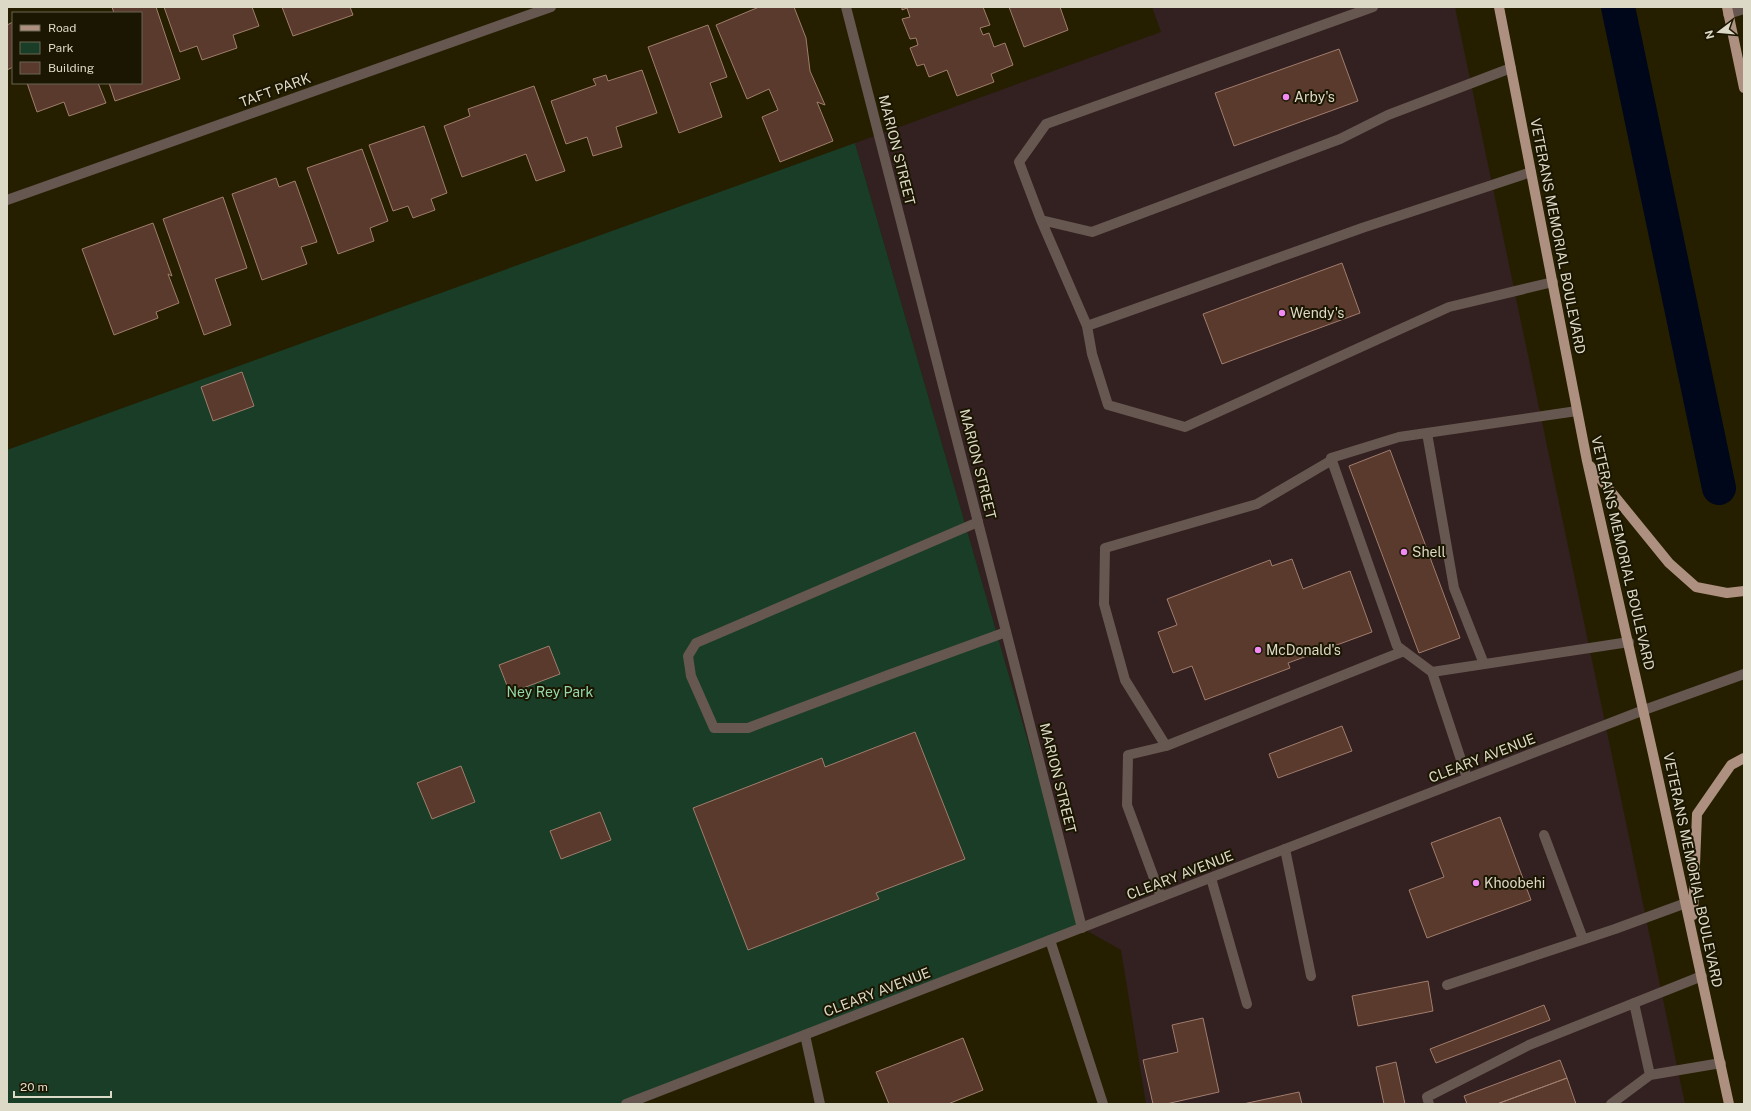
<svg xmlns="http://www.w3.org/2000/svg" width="1751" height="1111" viewBox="0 0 1751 1111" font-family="'Public Sans',sans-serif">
<rect width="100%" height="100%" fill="#251f00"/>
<!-- commercial -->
<path fill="#332020" d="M1152,7h303l230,1097h-539l-25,-154 -39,-22 -227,-785 306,-111z"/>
<!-- green -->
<path fill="#193d26" d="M855,143l227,785 -456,176h-619v-654z"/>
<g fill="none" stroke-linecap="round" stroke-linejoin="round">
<!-- canal -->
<path stroke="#00071a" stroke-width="34" d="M1618,7l101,481"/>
</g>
<!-- building -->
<path fill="#593a2c" stroke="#a07d6d" d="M112,7h44l24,72 -65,22 -6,-18h32v-70h-27z
M164,7h88l7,19 -26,9 4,13 -35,12 -5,-14 -17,6z
M282,7h68l3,8 -60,21z
M759,7h35l12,31 4,33 15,34 -8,-3 16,39 -53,21 -18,-45 16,-7 -9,-21 -22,10 -31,-74z
M902,7h81l7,18 -10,3 3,7 6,-2 5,14 11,-4 8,22 -22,9 3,8 -37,14 -10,-26 -18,7 -5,-13 -7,2 -7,-18 8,-3 -2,-7 -6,1 -8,-20 8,-2 -3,-9 -5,2z
M1009,7h51l8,23 -44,17z
M13,22v45l-6,3v-45z
M708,25l19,52 -17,6 12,34 -43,16 -31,-86z
M1339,49l19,52 -124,45 -19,-53z
M642,70l15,43 -41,14 6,20 -29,9 -6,-19 -21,7 -15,-43 45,-16 -3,-6 13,-4 2,6z
M27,83h71l8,20 -37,13 -5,-14 -27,10z
M534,86l31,85 -29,10 -10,-27 -64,23 -18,-51 26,-10 -2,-7z
M424,126l23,67 -16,6 4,11 -22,8 -5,-12 -15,5 -24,-66z
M362,149l26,72 -18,7 4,13 -36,13 -31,-86z
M276,178l3,9 16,-6 22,61 -16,5 6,17 -45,16 -30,-86z
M223,197l24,71 -32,11 16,46 -27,10 -41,-116z
M153,223l19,53 -4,-2 11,29 -23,9 2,6 -44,17 -32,-86z
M1342,263l18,50 -138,51 -19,-50z
M242,372l12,34 -41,15 -12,-34z
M1390,450l70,188 -41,15 -70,-187z
M1292,559l11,30 47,-18 22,61 -84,31 2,5 -85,32 -13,-34 -19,7 -15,-41 19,-7 -10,-26 103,-39 2,6z
M549,646l11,28 -50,19 -11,-28z
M1342,726l10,25 -74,27 -9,-24z
M915,732l50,127 -89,34 3,6 -131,51 -55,-142 129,-50 3,9z
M461,766l14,36 -43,17 -15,-36z
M600,812l11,28 -50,19 -11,-28z
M1500,817l31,83 -104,38 -18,-48 35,-13 -13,-34z
M1428,981l5,30 -75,15 -6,-30z
M1544,1005l6,15 -114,43 -6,-14z
M1203,1018l16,74 -53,12h-13l-10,-44 35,-8 -6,-27z
M963,1038l20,52 -35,14h-59l-13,-32z
M1560,1060l7,18 -70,26h-30l-3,-8z
M1396,1062l9,42h-21l-8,-37z
M1567,1078l9,26h-79z
M1299,1092l3,12h-59z"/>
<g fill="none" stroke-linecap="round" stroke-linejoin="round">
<!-- service -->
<path stroke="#665750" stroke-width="10" d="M1373,7l-327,117 -27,38 22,58 51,12 248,-93 48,-24 123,-47
M1531,172l-169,56 -275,98 5,28 16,51 77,22 264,-120 104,-25
M1041,220l46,106
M1427,433l27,155 30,76
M1332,460l-75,44 -152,44 -1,56 21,76 41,66 238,-95
M978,522l-282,121 -8,13 3,20 23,52h34l143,-54 115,-42
M1432,672l197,-30
M1467,778l-35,-106 -35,-26 -66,-188 68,-21 178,-26
M1544,835l39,104
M1285,849l26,127
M1211,878l36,126
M1161,897l-34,-92 1,-50 38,-9
M1050,940l53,164
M1447,985l168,-56 71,-26
M1634,1003l16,72
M1429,1104l-2,-7 102,-52 173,-69
M1611,1104l39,-29 71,-12"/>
<!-- minor -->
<path stroke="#665750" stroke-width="10" d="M846,7l236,921
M1728,14l16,-5
M7,200l544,-193
M805,1035l15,69"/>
<!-- tertiary -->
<path stroke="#665750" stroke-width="10" d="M626,1104l1018,-394 100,-36"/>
<!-- primary -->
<path stroke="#ad9080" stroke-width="10" d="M1499,7l88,454 66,293 76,350
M1727,7l17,81
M1590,466l79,97 27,24 31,6 17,-2
M1693,915l4,-101 34,-49 13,-7"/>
</g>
<!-- markers -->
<g fill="#f18af4" stroke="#1a1601" stroke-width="1.5">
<circle cx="1286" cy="97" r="4"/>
<circle cx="1282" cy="313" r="4"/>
<circle cx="1404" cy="552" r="4"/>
<circle cx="1258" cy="650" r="4"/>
<circle cx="1476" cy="883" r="4"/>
</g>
<g text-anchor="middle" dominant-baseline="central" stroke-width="4" stroke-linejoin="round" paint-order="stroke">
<!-- street labels -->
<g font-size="14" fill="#ddd9c7" stroke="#1a1601">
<text transform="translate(275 90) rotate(-20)">TAFT PARK</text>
<text transform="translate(897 150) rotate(76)">MARION STREET</text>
<text transform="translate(1558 236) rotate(79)">VETERANS MEMORIAL BOULEVARD</text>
<text transform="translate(978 464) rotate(76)">MARION STREET</text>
<text transform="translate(1623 553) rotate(77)">VETERANS MEMORIAL BOULEVARD</text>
<text transform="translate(1482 758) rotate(-21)">CLEARY AVENUE</text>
<text transform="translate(1058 778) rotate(76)">MARION STREET</text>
<text transform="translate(1693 870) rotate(78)">VETERANS MEMORIAL BOULEVARD</text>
<text transform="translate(1180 875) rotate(-21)">CLEARY AVENUE</text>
<text transform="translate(877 992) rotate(-21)">CLEARY AVENUE</text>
</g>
<!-- poi labels -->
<g font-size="14" fill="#ddd9c7" stroke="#1a1601" text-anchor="start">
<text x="1294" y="97">Arby's</text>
<text x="1290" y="313">Wendy's</text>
<text x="1412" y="552">Shell</text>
<text x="1266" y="650">McDonald's</text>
<text x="1484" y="883">Khoobehi</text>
</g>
<!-- park labels -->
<g font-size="14" fill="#94d9a9" stroke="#1a1601">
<text x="550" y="692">Ney Rey Park</text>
</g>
</g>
<!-- border -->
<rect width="1751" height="1111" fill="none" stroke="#ddd9c7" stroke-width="16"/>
<!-- legend -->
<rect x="12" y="12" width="130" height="72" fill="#1a1601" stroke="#686450"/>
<rect x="20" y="25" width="20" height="6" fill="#ad9080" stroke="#686450"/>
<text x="48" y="32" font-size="12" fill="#ddd9c7">Road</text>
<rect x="20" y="42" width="20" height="12" fill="#193d26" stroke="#686450"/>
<text x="48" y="52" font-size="12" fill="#ddd9c7">Park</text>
<rect x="20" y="62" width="20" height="12" fill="#593a2c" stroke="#686450"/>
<text x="48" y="72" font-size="12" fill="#ddd9c7">Building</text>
<!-- north arrow -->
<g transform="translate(1719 32) rotate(254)" stroke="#1a1601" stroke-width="3" paint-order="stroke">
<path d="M0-3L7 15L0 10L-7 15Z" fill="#ddd9c7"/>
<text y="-6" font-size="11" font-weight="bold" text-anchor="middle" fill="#ddd9c7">N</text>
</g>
<!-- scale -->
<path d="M14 1091v6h97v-6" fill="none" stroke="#ddd9c7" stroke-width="2"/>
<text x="20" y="1091" font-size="12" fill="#ddd9c7" stroke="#1a1601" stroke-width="3" paint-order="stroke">20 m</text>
</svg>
